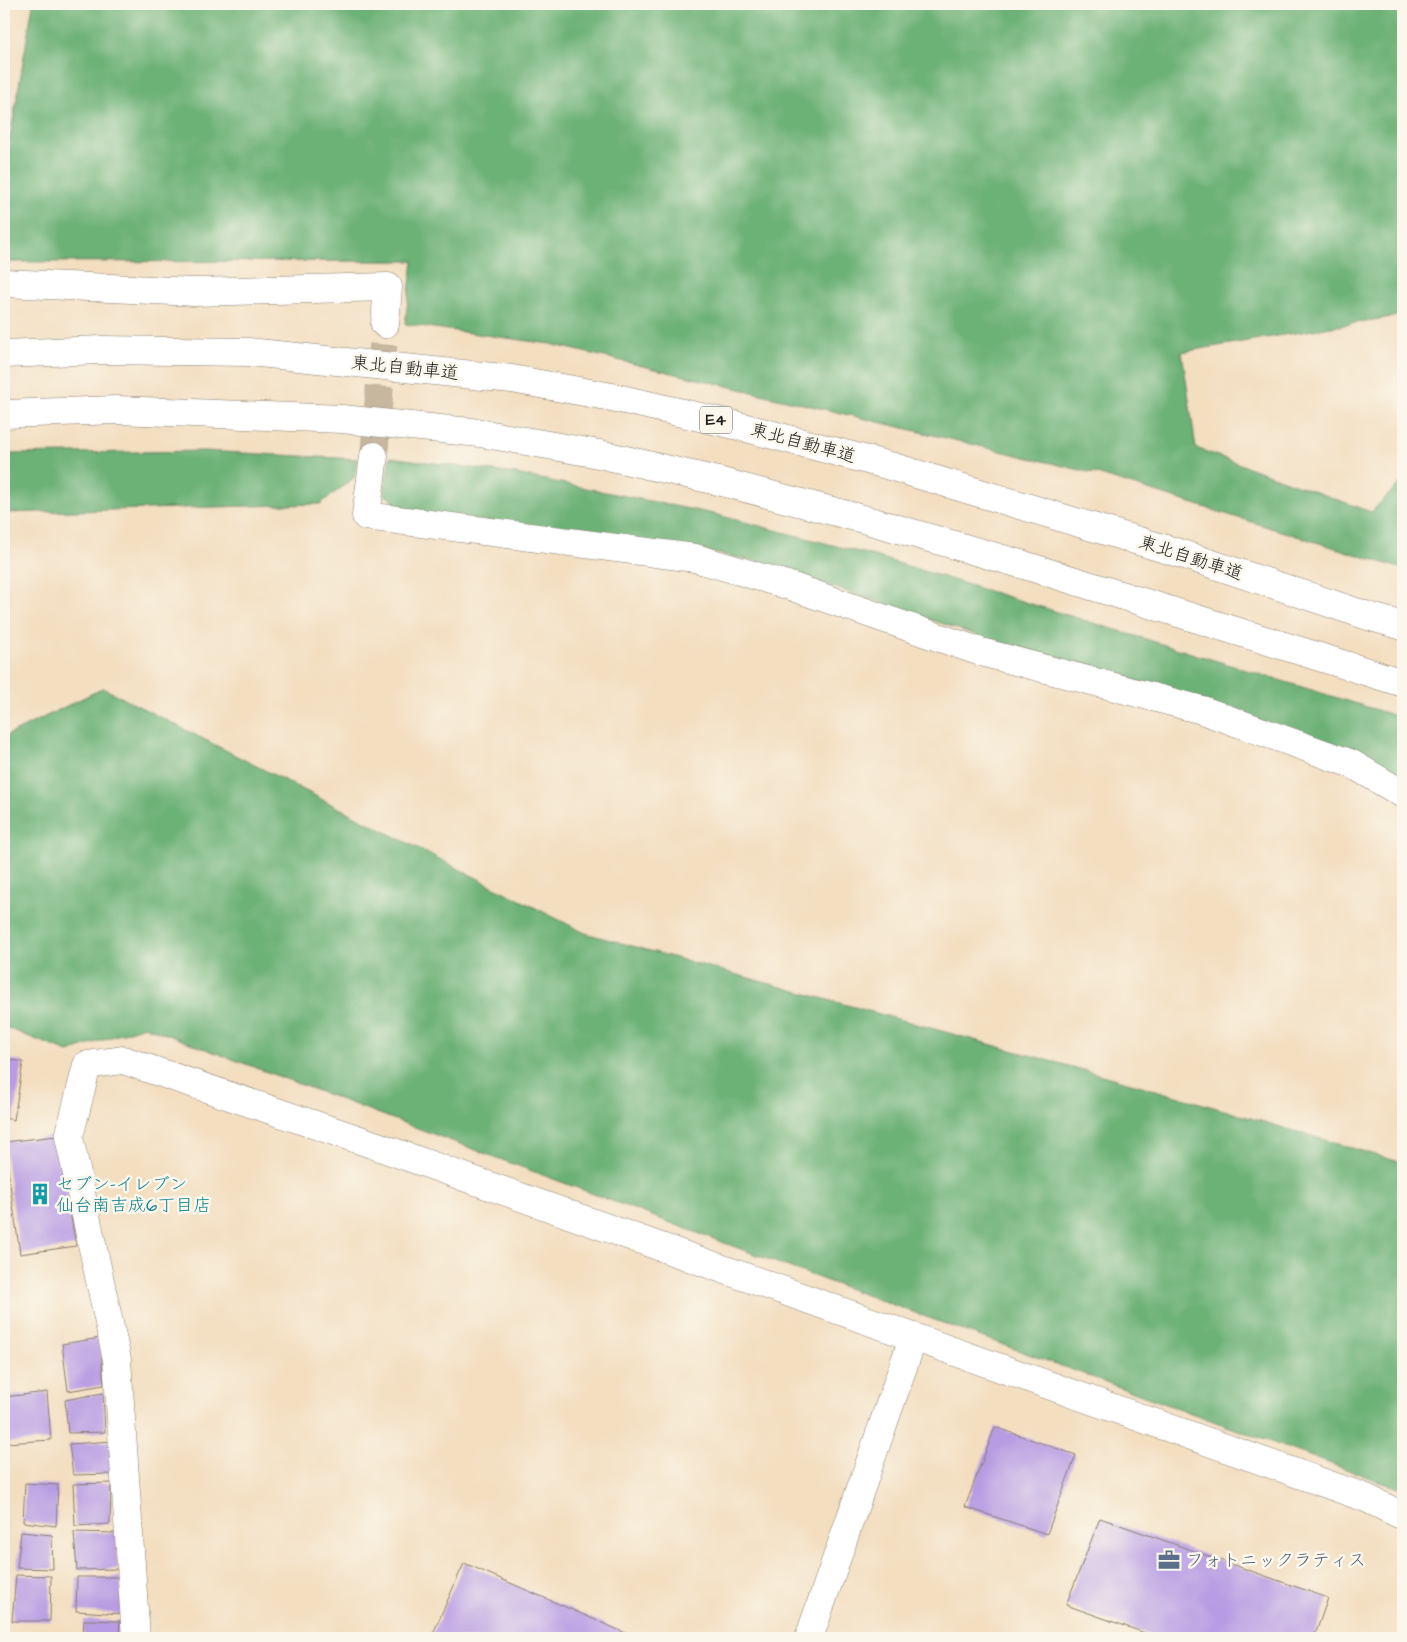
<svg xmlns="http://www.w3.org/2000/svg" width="1407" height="1642" viewBox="0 0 1407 1642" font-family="'Architects Daughter','Klee One',sans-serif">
<rect width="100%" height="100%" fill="#fbf7ec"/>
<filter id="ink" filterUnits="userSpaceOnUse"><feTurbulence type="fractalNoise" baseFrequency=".02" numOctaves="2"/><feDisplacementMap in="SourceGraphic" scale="10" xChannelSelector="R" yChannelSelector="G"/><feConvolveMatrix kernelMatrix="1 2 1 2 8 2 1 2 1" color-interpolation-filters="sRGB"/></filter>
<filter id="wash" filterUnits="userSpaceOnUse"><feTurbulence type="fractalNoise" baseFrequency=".0096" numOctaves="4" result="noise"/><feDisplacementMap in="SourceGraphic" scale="20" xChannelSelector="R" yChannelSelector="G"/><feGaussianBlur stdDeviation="1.12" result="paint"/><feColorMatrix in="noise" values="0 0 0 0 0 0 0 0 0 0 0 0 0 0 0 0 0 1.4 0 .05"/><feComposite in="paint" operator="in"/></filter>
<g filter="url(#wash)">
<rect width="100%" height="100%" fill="#f3dec0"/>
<!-- forest -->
<path fill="#6cb176" stroke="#446649" d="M33,4h1370v311l-221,37 14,96 175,64 32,-32v89l-306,-95 -547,-130 -145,-20 8,-63 -409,1v-89z
M204,451l153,8 -3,19 -34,26 -316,9v-59z
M390,457l126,17 198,40 164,43 525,161v60l-24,-17 -61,-21 -279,-84 -284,-95 -63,-12 -287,-39 -21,-16z
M103,688l482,245 564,155 254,75v327l-609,-221 -650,-243 -76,26 -64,-25v-290z"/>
<g id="blocks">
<!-- building -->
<path fill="#b89ce3" d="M4,1058l19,4 -9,58 -10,-2z
M57,1136l19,110 -56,8 -16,-112z
M100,1338l4,47 -36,6 -6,-47z
M47,1392l4,48 -45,3 -2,-46z
M103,1393l2,39 -37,1 -3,-33z
M995,1427l81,28 -29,79 -82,-27z
M113,1441v33l-40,1 -4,-31z
M25,1483l33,2 -2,41 -33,-4z
M111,1483l-1,41 -35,2 -2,-42z
M1100,1518l228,80 -14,40h-155l-93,-33z
M21,1532l31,3 1,34 -36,-1z
M74,1532l43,1 1,36 -41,1z
M464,1563l173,75h-206z
M16,1575l35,1 -1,45h-38z
M77,1577h43l3,37 -47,-3z
M84,1620l36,1 -1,17h-36z"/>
</g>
</g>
<g filter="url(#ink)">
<use href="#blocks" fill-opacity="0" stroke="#887d6e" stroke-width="1"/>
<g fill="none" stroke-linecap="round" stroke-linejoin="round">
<!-- street-tunnel -->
<path stroke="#c8b79f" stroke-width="28" stroke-dasharray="28 14" stroke-linecap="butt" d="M374,456l11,-132"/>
<!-- street casing -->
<g stroke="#887d6e" stroke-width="29">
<path id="street" d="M4,283l191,9 193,-5 -3,37
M374,456l-8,60 329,42 92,27 194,67 221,58 150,54 51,30
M136,1638l-19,-278 -48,-223 18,-72 36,-5 240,81 1003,357 37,18
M809,1638l104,-300"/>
</g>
<!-- highway casing -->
<g stroke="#887d6e" stroke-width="29">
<path id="highway" d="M4,354l97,-4 147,2 264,27 100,18 123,28 155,41 292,88 186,62 35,10
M4,414l113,-4 225,9 138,14 119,21 123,28 152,40 150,43 379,118"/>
</g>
<!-- street -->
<use href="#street" stroke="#fff" stroke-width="28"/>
<!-- highway -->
<use href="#highway" stroke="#fff" stroke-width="28"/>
</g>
</g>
<!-- icons -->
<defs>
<g id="building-bare" transform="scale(1.725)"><path d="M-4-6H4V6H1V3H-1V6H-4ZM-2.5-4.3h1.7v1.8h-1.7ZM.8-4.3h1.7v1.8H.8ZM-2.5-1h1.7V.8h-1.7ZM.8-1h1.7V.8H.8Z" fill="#0f9aa8" stroke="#fbf7ec" stroke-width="2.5" paint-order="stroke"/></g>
<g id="office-bare" transform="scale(1.725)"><path d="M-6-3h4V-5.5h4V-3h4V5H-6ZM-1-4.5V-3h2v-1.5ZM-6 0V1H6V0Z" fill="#5c6f8a" stroke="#fbf7ec" stroke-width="2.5" paint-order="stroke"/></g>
</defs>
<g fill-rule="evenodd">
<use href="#building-bare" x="40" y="1194"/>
<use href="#office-bare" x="1169" y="1560"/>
</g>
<g text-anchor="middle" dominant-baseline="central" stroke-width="5" stroke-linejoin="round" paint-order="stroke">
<!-- shield labels -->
<rect fill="#fbf7ec" stroke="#5f5e5a" stroke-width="1" x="700" y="406.5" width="32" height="27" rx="4"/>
<g font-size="16" font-weight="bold" fill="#1c1c1c">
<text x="716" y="420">E4</text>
</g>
<!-- street labels -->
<g font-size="18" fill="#1c1c1c" stroke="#fbf7ec">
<text transform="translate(405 368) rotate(6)">東北自動車道</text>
<text transform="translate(803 443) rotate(15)">東北自動車道</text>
<text transform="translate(1191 558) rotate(18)">東北自動車道</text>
</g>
<!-- culture labels -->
<g font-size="18" fill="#0d838f" stroke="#fbf7ec" text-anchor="start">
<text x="56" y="1184">セブン-イレブン<tspan x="56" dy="21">仙台南吉成6丁目店</tspan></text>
</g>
<!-- service labels -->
<g font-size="18" fill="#4e5e75" stroke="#fbf7ec" text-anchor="start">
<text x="1186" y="1560">フォトニックラティス</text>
</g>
</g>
<!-- margin -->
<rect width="1407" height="1642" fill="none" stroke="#fbf7ec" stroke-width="20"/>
</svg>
